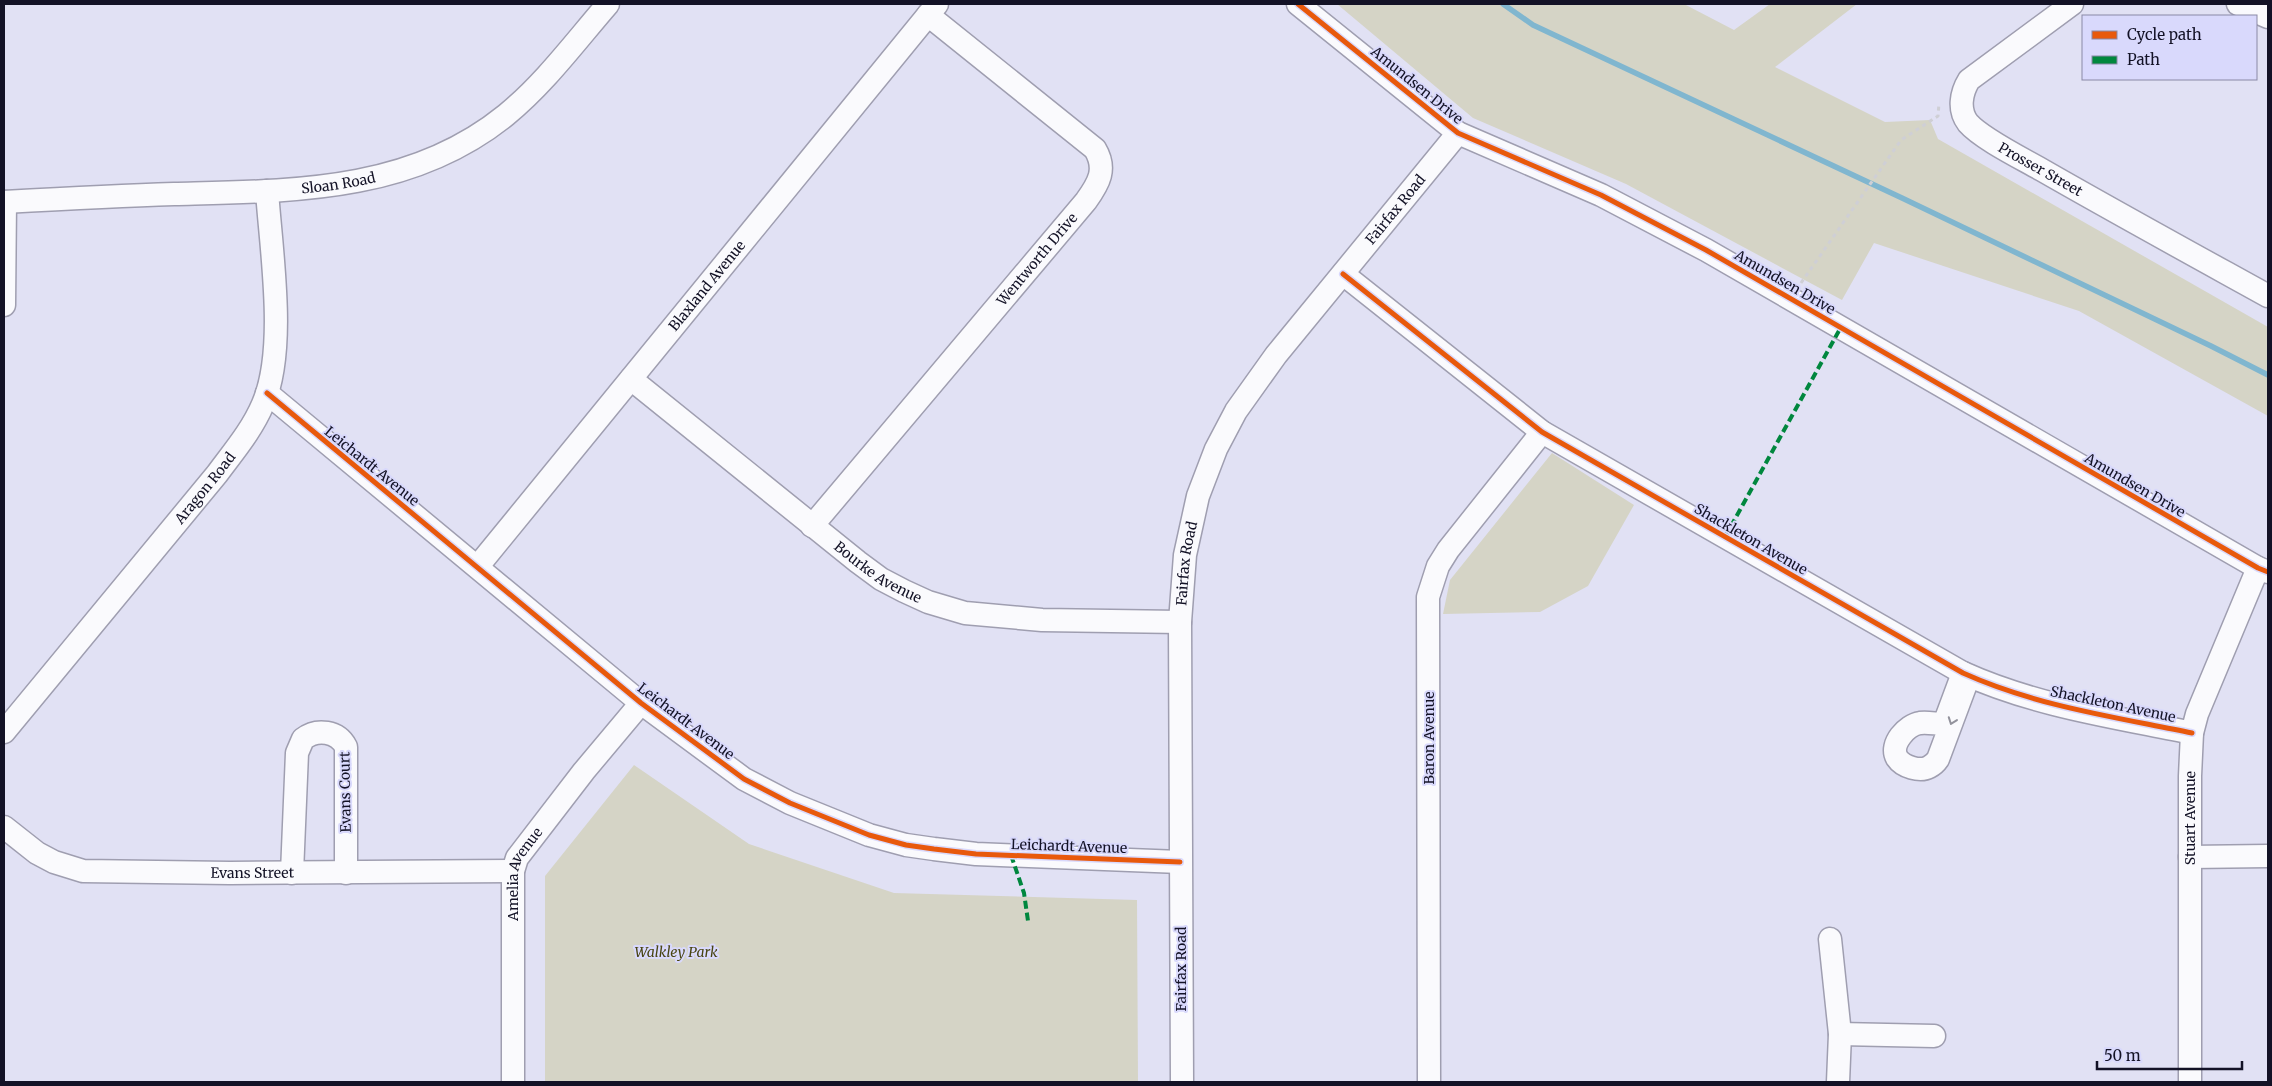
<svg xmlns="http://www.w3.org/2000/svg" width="2272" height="1086" viewBox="0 0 2272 1086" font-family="Merriweather,serif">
<rect width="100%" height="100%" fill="#e1e1f4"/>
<!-- green -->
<path fill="#d5d4c6" d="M1337,4h347l50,26 36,-26h87l-82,63 110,55 45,-2 8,19 330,188v89l-189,-105 -205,-68 -32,57 -216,-116 -153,-66z
M1552,453l82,52 -46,81 -48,26 -97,2 7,-34z
M634,765l115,79 145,49 243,7 1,182h-593v-206z"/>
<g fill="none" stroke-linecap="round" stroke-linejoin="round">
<!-- stream -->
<path stroke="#80b6cf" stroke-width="5.5" d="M1503,4l30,21 369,173 309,148 57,29"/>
<!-- minor casing -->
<g stroke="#9f9eb0" stroke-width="25">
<g id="minor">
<path d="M1298,4l160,129 143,62 105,55 552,318 10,4"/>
<path id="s1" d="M2072,4l-103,76c-8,13 -11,30 -1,43 14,16 55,36 74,47 75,43 150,84 226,126"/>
<path d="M2238,4l30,13"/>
<path id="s2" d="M4,202c56,-3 113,-6 170,-8 117,-3 236,-1 332,-79 39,-32 69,-73 102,-111"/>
<path d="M1343,274l199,158 421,241c73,33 152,44 229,60"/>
<path d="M4,305l1,-103"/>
<path id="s3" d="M631,379l227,183 23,17 23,12 24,11 37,11 77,7 138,2"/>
<path d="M267,393l374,310 103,76 46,24 79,32 37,10 28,4 42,5 204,8"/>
<path id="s4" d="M812,526l274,-325c13,-18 21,-32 9,-52l-167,-134"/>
<path id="s5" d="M478,566l459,-562"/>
<path d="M1963,673l-19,51c-8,0 -16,-2 -24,-1 -13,2 -31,21 -23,35 6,9 23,14 32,9 4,-2 7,-5 9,-8l31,-83"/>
<path id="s6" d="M4,732l213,-258c17,-23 35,-44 46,-70 24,-55 8,-153 4,-213"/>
<path id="s7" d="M4,827l33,26 17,9 29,9 147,2 283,-2"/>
<path d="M2190,857l78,-1"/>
<path d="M292,873l5,-120 6,-14c14,-11 35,-8 43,8v126"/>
<path d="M1830,939l10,95 -2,48"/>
<path d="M1840,1034l94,2"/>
<path id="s8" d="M513,1082v-211l4,-13 67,-87 57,-68"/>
<path id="s9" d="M1182,1082l-2,-460 5,-67 13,-59 18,-47 20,-38 40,-56 182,-222"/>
<path d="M1429,1082l-1,-485 10,-31 10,-16 94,-118"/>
<path id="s10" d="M2190,1082v-306l2,-43 5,-19 61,-146"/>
</g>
</g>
<!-- path -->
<path stroke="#cfcfd5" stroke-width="3" stroke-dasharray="4 4" stroke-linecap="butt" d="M1801,283l100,-143 37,-24 1,-13"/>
<!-- minor -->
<use href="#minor" stroke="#fafafd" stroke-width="22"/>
<!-- quiet -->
<path stroke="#00873e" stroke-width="4" stroke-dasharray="8 4" stroke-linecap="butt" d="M1725,537l116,-210
M1011,855l13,38 4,28"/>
<!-- cycleway casing -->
<g stroke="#d9d9fc" stroke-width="8">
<path id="cycleway" d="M1298,4l160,129 143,62 105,55 552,318 10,4
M1343,274l199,158 421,241c73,33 152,44 229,60
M267,393l374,310 103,76 46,24 79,32 37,10 28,4 42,5 204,8"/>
</g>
<!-- cycleway -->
<use href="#cycleway" stroke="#e8590c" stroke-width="5"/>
</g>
<!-- one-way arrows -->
<defs><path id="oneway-chevron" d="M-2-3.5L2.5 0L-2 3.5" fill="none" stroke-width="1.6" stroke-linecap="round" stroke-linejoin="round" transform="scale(1.25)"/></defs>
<use stroke="#92929c" href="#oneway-chevron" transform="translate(1952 721) rotate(110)"/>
<g text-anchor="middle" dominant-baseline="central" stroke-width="4" stroke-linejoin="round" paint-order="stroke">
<!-- street labels -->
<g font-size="14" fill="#131226" stroke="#d9d9fc">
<text transform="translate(1417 85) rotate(39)">Amundsen Drive</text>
<text stroke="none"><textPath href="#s1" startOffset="260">Prosser Street</textPath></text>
<text stroke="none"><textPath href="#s2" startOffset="335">Sloan Road</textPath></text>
<text stroke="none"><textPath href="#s9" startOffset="938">Fairfax Road</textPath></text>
<text stroke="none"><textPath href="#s4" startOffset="349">Wentworth Drive</textPath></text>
<text transform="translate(1785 282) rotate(30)">Amundsen Drive</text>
<text stroke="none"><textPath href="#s5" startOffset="362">Blaxland Avenue</textPath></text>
<text transform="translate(372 466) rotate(39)">Leichardt Avenue</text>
<text transform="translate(2135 485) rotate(30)">Amundsen Drive</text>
<text stroke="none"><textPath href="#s6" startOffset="316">Aragon Road</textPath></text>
<text transform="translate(1751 539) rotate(30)">Shackleton Avenue</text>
<text stroke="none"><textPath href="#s9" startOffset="519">Fairfax Road</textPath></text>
<text stroke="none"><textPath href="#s3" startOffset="314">Bourke Avenue</textPath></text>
<text transform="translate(2113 704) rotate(12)">Shackleton Avenue</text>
<text transform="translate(686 721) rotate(37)">Leichardt Avenue</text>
<text transform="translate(1429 738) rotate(-90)">Baron Avenue</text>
<text transform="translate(345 792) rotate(-91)">Evans Court</text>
<text stroke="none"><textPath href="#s10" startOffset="264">Stuart Avenue</textPath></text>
<text transform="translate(1069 846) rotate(2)">Leichardt Avenue</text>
<text stroke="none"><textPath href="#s7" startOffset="261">Evans Street</textPath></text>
<text stroke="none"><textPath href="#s8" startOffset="211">Amelia Avenue</textPath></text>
<text transform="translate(1181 969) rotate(-90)">Fairfax Road</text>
</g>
<!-- park labels -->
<g font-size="14" font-style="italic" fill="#484411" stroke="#d9d9fc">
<text x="676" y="952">Walkley Park</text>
</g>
</g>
<!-- border -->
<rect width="2272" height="1086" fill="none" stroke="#131226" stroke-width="10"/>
<!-- legend -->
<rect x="2082" y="15" width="175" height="65" fill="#d9d9fc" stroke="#8a89a6"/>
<rect x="2092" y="31" width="25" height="8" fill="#e8590c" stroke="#8a89a6"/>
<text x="2127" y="40" font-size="15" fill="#131226">Cycle path</text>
<rect x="2092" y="56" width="25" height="8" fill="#00873e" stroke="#8a89a6"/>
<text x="2127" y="65" font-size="15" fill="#131226">Path</text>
<!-- scale -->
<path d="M2097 1061v8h145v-8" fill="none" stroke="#131226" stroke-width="2.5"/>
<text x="2104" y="1061" font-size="15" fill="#131226" stroke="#d9d9fc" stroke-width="4" paint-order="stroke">50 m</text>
</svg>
